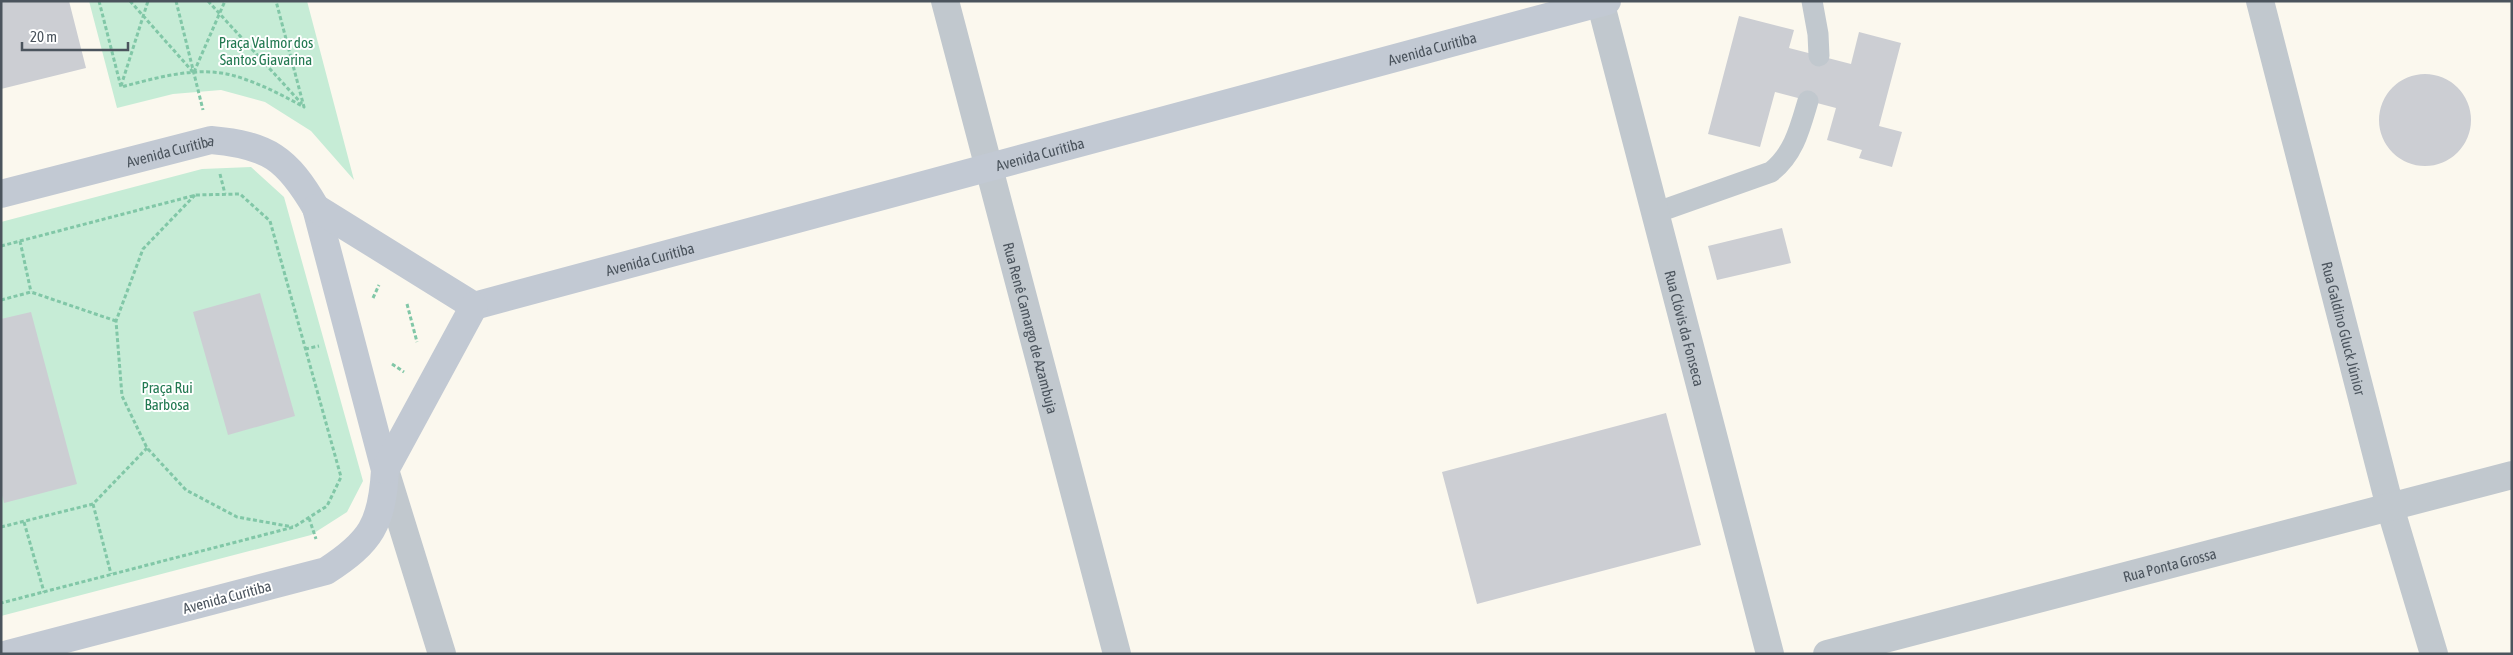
<svg xmlns="http://www.w3.org/2000/svg" width="2513" height="655" viewBox="0 0 2513 655" font-family="'Asap Condensed',sans-serif">
<rect width="100%" height="100%" fill="#f4f2f2"/>
<!-- commercial -->
<path fill="#fbf8ee" d="M1,1h2511v653h-2511z"/>
<!-- green -->
<path fill="#c6ecd6" d="M89,1h218l47,179 -43,-49 -46,-29 -44,-12 -48,4 -56,14z
M251,167l33,30 79,284 -16,31 -36,23 -310,81v-394l201,-53z"/>
<!-- building -->
<path fill="#ccced3" d="M1,1h68l17,67 -85,21z
M1739,16l55,14 -5,18 62,16 8,-32 42,11 -22,83 23,6 -10,35 -33,-9 3,-8 -35,-10 9,-32 -61,-16 -15,55 -52,-13z
M2379 120a46 46 0 1 1 92 0a46 46 0 1 1-92 0Z
M1782,228l9,35 -74,17 -9,-34z
M260,293l35,123 -67,19 -35,-123z
M31,312l46,172 -73,19 -3,-12v-172z
M1666,413l35,132 -224,59 -35,-132z"/>
<g fill="none" stroke-linecap="round" stroke-linejoin="round">
<!-- path -->
<path stroke="#81c7a7" stroke-width="3" stroke-dasharray="4 2.5" stroke-linecap="butt" d="M99,1l22,86c35,-9 78,-22 114,-11 24,7 47,19 69,31l-28,-106
M130,1l63,71
M176,1l27,109
M208,1l94,103
M194,72l31,-71
M121,86l27,-85
M220,174l5,20
M195,195l-52,54 -27,72 6,75 25,52 39,42 51,27 56,10
M20,241l11,51
M1,246l195,-51 44,-1 30,27 71,256 -14,29 -33,21 -293,76
M373,298l6,-13
M1,300l30,-8 85,29
M407,304l10,38
M305,349l14,-3
M392,364l12,8
M93,504l18,70
M309,518l7,21
M24,522l20,70
M1,527l92,-23 54,-56"/>
<!-- service -->
<path stroke="#c1c8ce" stroke-width="21" d="M1812,1l6,33 1,22
M1655,213l116,-41c23,-18 29,-44 37,-71"/>
<!-- minor -->
<g stroke="#c1c8ce" stroke-width="28">
<path id="s1" d="M945,1l172,653"/>
<path id="s2" d="M2260,1l130,506 44,147"/>
</g>
<!-- tertiary -->
<g stroke="#c1c8ce" stroke-width="28">
<path id="s3" d="M1600,1l170,653"/>
<path d="M385,470l57,184"/>
<path id="s4" d="M1827,654l685,-179"/>
</g>
<!-- secondary -->
<g stroke="#c2c9d3" stroke-width="28">
<path id="s5" d="M1,194l210,-54c57,5 76,18 105,68l69,262c-3,54 -14,72 -59,101l-318,83"/>
<path id="s6" d="M316,208l158,98 1133,-305"/>
<path d="M385,470l89,-164"/>
</g>
</g>
<g text-anchor="middle" dominant-baseline="central" stroke-width="4" stroke-linejoin="round" paint-order="stroke">
<!-- park labels -->
<g font-size="15" fill="#227951" stroke="#fff">
<text x="266" y="42">Praça Valmor dos<tspan x="266" dy="17">Santos Giavarina</tspan></text>
<text x="167" y="387">Praça Rui<tspan x="167" dy="17">Barbosa</tspan></text>
</g>
<!-- street labels -->
<g font-size="15" fill="#4b545d" stroke="#fff">
<text stroke="none"><textPath href="#s6" startOffset="1178">Avenida Curitiba</textPath></text>
<text stroke="none"><textPath href="#s5" startOffset="175">Avenida Curitiba</textPath></text>
<text stroke="none"><textPath href="#s6" startOffset="772">Avenida Curitiba</textPath></text>
<text stroke="none"><textPath href="#s6" startOffset="368">Avenida Curitiba</textPath></text>
<text stroke="none"><textPath href="#s1" startOffset="338">Rua Renê Camargo de Azambuja</textPath></text>
<text stroke="none"><textPath href="#s3" startOffset="338">Rua Clóvis da Fonseca</textPath></text>
<text stroke="none"><textPath href="#s2" startOffset="338">Rua Galdino Gluck Júnior</textPath></text>
<text stroke="none"><textPath href="#s4" startOffset="354">Rua Ponta Grossa</textPath></text>
<text transform="translate(227 597) rotate(-15)">Avenida Curitiba</text>
</g>
</g>
<!-- border -->
<rect width="2513" height="655" fill="none" stroke="#4b545d" stroke-width="5"/>
<!-- scale -->
<path d="M22 42v8h106v-8" fill="none" stroke="#4b545d" stroke-width="2.5"/>
<text x="30" y="42" font-size="15" fill="#4b545d" stroke="#ffffff" stroke-width="4" paint-order="stroke">20 m</text>
</svg>
